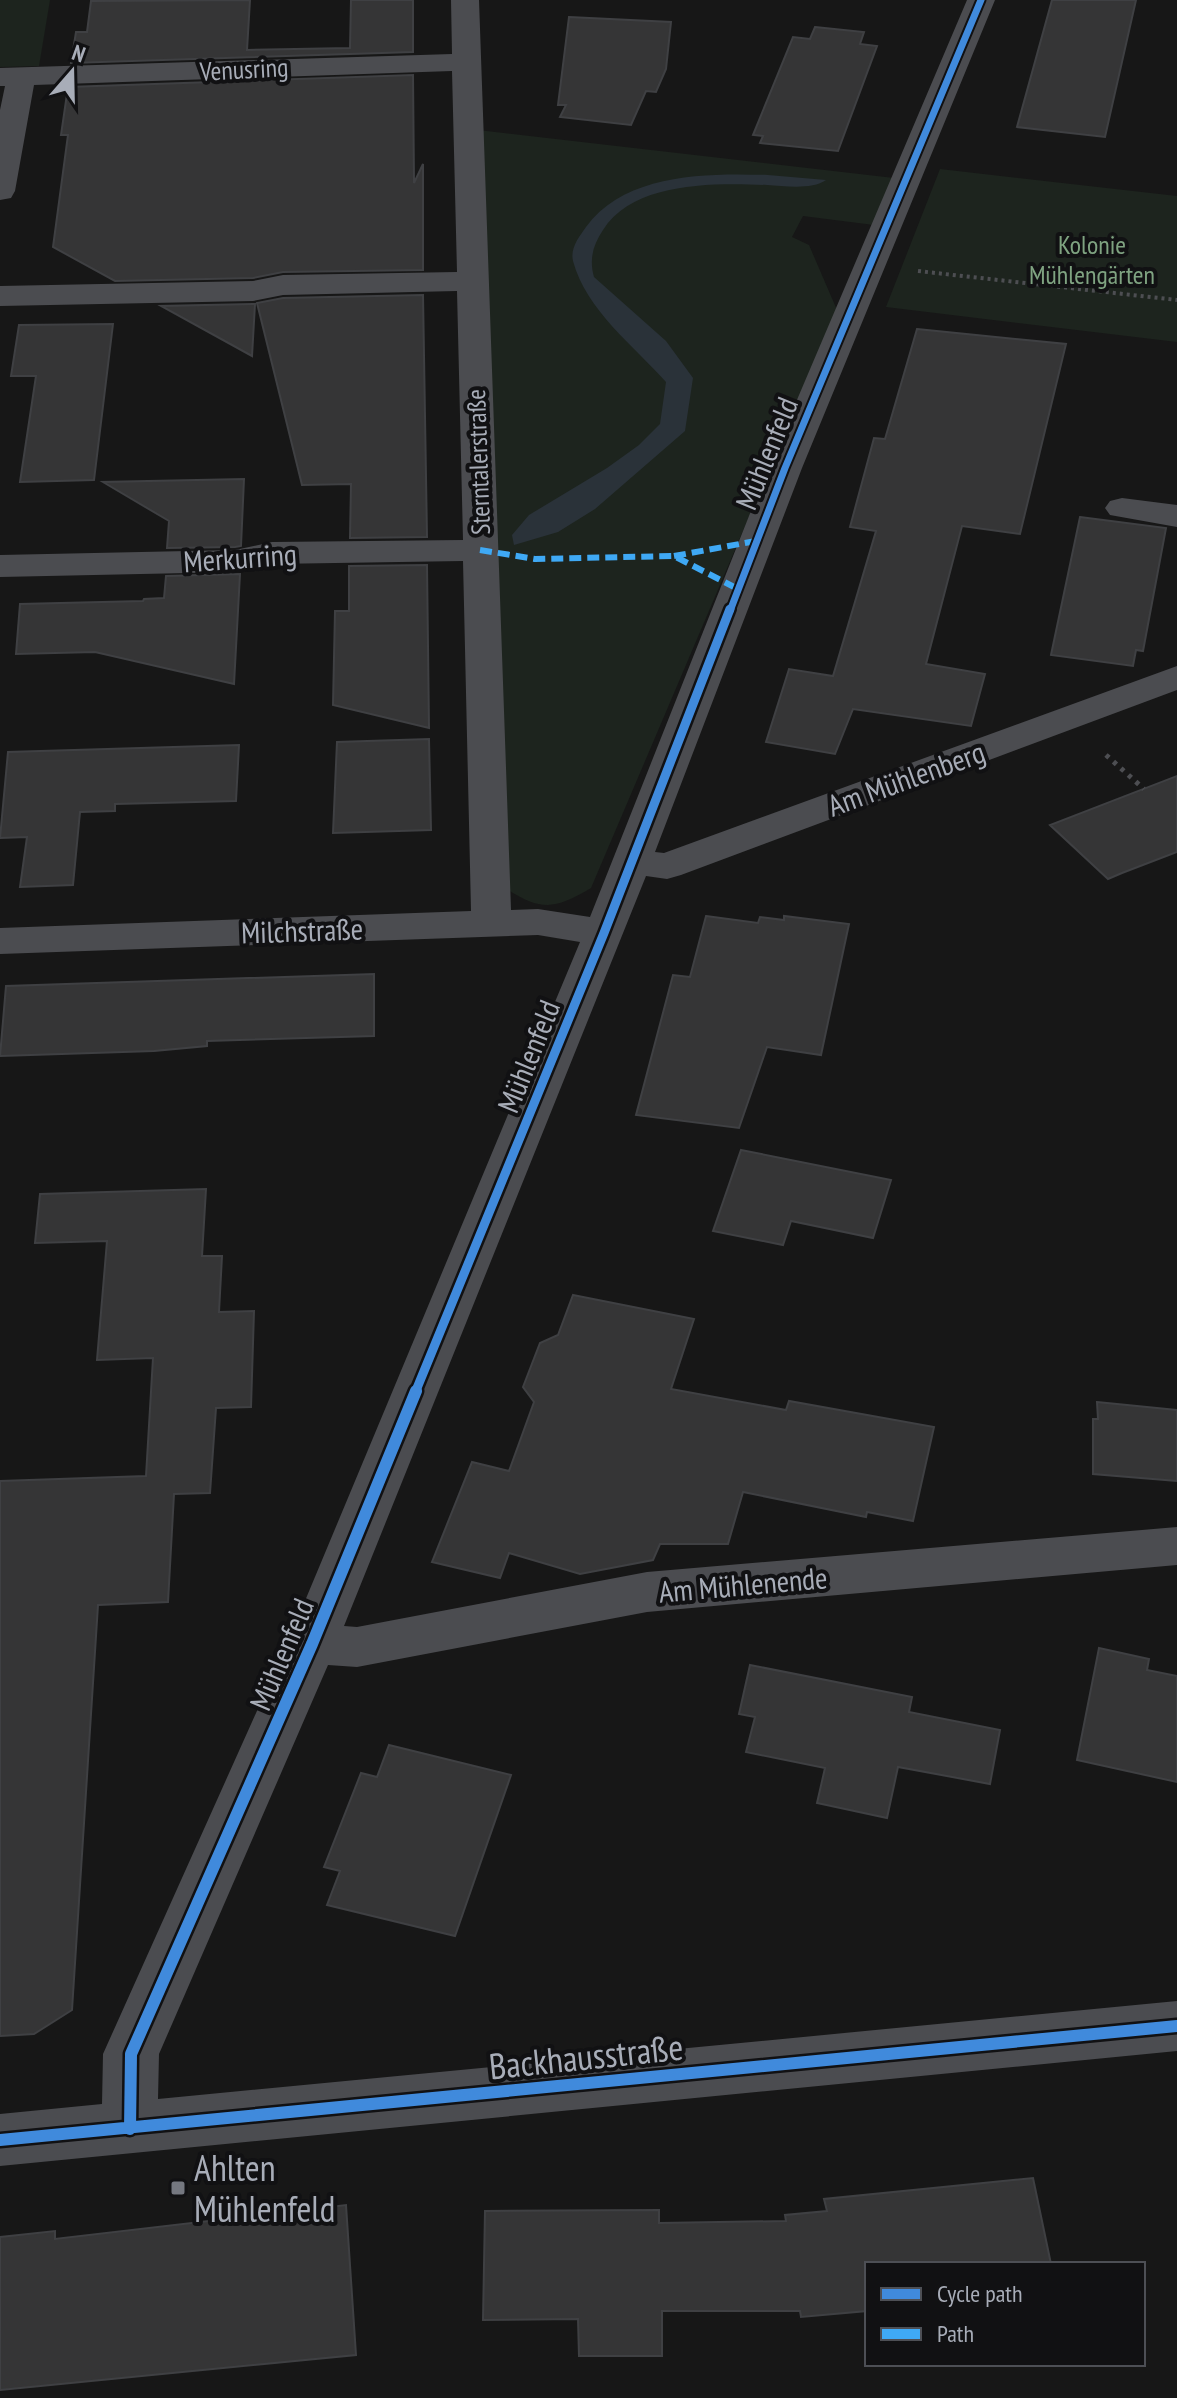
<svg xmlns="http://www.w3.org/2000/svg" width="1177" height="2398" viewBox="0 0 1177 2398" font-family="'PT Sans Narrow',sans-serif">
<rect width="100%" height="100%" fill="#171717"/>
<!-- green -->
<path fill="#1d241e" d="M0,0h50l-11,66 -39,1z
M478,130l416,48 -20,47 -71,-9 -11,21 17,8 28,65 -246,578c-37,22 -50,23 -86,0z
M940,169l237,27v146l-291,-35z"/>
<!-- water -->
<path fill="#2a3239" d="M768,175l58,5c-14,10 -41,6 -59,5 -52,-2 -133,-4 -164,45 -10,15 -14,29 -9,47l72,64 27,37 -8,53 -90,78 -37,23 -44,13 -2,-10 17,-20 78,-47 32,-23 21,-21 6,-42c-32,-36 -80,-72 -93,-121 -3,-13 6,-24 13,-34 39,-54 121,-54 182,-52z"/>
<!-- building -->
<path fill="#353536" stroke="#3f4043" stroke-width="2" d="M250,0l-3,50 103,-2 1,-48h62v52l-342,11 5,-31h11l4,-31z
M1052,0h84l-31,137 -88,-10z
M569,17l102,5 -5,47 -10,23 -10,-1 -15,34 -71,-8 6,-12h-8z
M815,27l49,5 -4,12 17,2 -39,105 -78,-8 3,-7 -10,-1 40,-98 17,2z
M413,75l1,108 9,-19v106l-140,2 -30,6 -138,3 -62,-34 15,-112h-7l7,-48z
M423,295l4,242 -77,1 1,-54 -49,1 -45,-182 26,-5z
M255,304l-3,52 -91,-50 92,-2z
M113,324l-19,156 -74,2 16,-106h-25l8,-51z
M917,329l149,15 -46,190 -58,-8 -36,138 59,10 -14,52 -118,-17 -18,45 -69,-12 23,-73 44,7 43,-145 -26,-4 24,-89 11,1z
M244,479l-3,67 -6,1 -68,1 2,-27 -66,-39z
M1080,517l86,11 -23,123 -7,-1 -3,16 -82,-11z
M427,565l2,163 -96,-23 2,-94h14v-45z
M240,574l-6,110 -139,-32 -79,2 4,-50 123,-3 1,-2 20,-1 2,-22z
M429,739l2,91 -98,3 4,-91z
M239,745l-3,56 -121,3v7l-35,1 -7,73 -53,2 7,-50 -27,1 8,-86z
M1177,776v76l-55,21 -14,6 -58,-54z
M706,916l52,7 2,-6 24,3v-4l65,8 -28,131 -54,-8 -28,81 -103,-13 37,-140 17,2z
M374,974v62l-167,5v5l-53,5 -154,5 6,-70z
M741,1150l150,30 -18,58 -82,-17 -8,24 -70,-14z
M206,1189l-4,67h20l-3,56 35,-1 -3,96 -35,1 -6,85 -36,1 -6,108 -70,3 -26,405 -38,24 -34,2v-555l146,-5 7,-118 -56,2 10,-119 -72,2 5,-49z
M573,1295l121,24 -23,70 115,21 3,-9 145,26 -21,94 -46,-9 -1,5 -123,-25 -15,52h-68l-7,16 -73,14 -71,-21 -9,25 -68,-16 40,-100 37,9 25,-69 -11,-15 17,-44 18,-8z
M1097,1402l80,8v71l-84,-7v-55h5z
M1099,1648l50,11 -2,11 30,6v106l-100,-22z
M750,1665l162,32 -3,15 91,18 -10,54 -92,-17 -11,51 -70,-15 8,-35 -79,-16 9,-35 -16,-3z
M389,1745l122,30 -56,161 -128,-31 13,-34 -16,-4 37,-94 16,4z
M1033,2178l18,86h-184v47l-66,6 -1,-6h-138v45h-83l-1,-37 -95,1 2,-109 174,-1v13l127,-2 -1,-6 42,-4 -3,-12z
M346,2205l10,150 -356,35v-153l55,-6v8z"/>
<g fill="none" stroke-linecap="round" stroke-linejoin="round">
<!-- path-far1 -->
<path stroke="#4d4e52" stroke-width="4" stroke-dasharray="3 4" stroke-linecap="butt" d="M918,271l259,29"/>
<!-- path -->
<path stroke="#4d4e52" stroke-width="5" stroke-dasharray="4 6" stroke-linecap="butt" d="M1106,755l38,34"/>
<!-- minor -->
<path fill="#4b4c50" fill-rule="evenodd" d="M451,0h28l32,910 27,-1 52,8 178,-449 199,-468h28l-193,468 -147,384 9,1 513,-187v24l-496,185 -14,4 -21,-3 -302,750 13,1 290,-55 530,-45v38l-530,47 -290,55 -29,-2 -169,389 -1,45 1019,-98v50l-1177,115v-52l102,-10 1,-50 184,-410 293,-702 -42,-7 -538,19v-26l471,-17 -8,-350 -191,3 -37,8 -235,5v-22l235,-5 37,-8 191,-2 -6,-249 -174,4 -30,6 -253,5v-20l253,-5 30,-6 174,-3 -5,-201 -418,14 -19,106 -4,7 -11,2v-90l5,-24h-5v-18l452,-14z
M1122,498l55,7v22l-67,-12 -5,-7 5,-7z"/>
<!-- quiet -->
<path stroke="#3fa9f5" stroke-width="6" stroke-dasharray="12 6" stroke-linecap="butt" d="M480,550l55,9 139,-3 64,33
M674,556l82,-15"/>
<!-- cycleway-far2 casing -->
<g stroke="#111113" stroke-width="11">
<path id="cycleway-far2" d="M730,611l55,-143 196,-468"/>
</g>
<!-- cycleway-far1 casing -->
<g stroke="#111113" stroke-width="14">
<path id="cycleway-far1" d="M415,1393l189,-460 126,-324"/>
</g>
<!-- cycleway casing -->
<g stroke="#111113" stroke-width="17">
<path id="cycleway" d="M130,2129l1,-75 181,-410 104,-253
M0,2140l1177,-114"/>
</g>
<!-- cycleway-far2 -->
<use href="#cycleway-far2" stroke="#408adc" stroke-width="7"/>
<!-- cycleway-far1 -->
<use href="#cycleway-far1" stroke="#408adc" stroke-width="9"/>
<!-- cycleway -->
<use href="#cycleway" stroke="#408adc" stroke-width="12"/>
</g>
<!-- markers -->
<rect fill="#757880" stroke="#111113" stroke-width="3" x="170" y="2180" width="16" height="16" rx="4"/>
<g text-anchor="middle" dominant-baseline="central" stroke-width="8" stroke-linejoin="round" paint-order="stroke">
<!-- far-street labels -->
<g font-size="26" fill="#a8adb8" stroke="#111113">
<text transform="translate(244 69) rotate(-3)">Venusring</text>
<text transform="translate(478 462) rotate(-92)">Sterntalerstraße</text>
</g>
<!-- far-park labels -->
<g font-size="26" fill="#7fa381" stroke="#111113">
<text x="1092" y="244">Kolonie<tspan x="1092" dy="30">Mühlengärten</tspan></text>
</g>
<!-- street labels -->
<g font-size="30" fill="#a8adb8" stroke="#111113">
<text transform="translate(766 453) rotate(-68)">Mühlenfeld</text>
<text transform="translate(240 557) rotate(-4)">Merkurring</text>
<text transform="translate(906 778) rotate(-20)">Am Mühlenberg</text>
<text transform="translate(302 930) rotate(-2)">Milchstraße</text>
<text transform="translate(528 1056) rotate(-68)">Mühlenfeld</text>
<text transform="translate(743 1584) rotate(-5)">Am Mühlenende</text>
<text transform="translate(281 1654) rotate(-67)">Mühlenfeld</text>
</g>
<!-- near-street labels -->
<g font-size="36" fill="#a8adb8" stroke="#111113">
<text transform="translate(586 2056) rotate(-6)">Backhausstraße</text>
</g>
<!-- near-poi labels -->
<g font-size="36" fill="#a8adb8" stroke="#111113" text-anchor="start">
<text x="194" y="2167">Ahlten<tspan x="194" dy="41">Mühlenfeld</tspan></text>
</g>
</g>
<!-- legend -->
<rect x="865" y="2262" width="280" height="104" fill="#111113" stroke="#4d4f55" stroke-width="2"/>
<rect x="881" y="2288" width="40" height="12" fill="#408adc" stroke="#4d4f55" stroke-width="2"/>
<text x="937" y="2302" font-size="24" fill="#a8adb8">Cycle path</text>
<rect x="881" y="2328" width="40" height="12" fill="#3fa9f5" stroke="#4d4f55" stroke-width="2"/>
<text x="937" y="2342" font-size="24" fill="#a8adb8">Path</text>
<!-- north arrow -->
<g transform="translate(72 72) rotate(20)" stroke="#111113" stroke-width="6" paint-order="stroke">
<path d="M0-6L14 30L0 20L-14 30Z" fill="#a8adb8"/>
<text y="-12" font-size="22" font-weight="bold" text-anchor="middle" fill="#a8adb8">N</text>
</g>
</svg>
